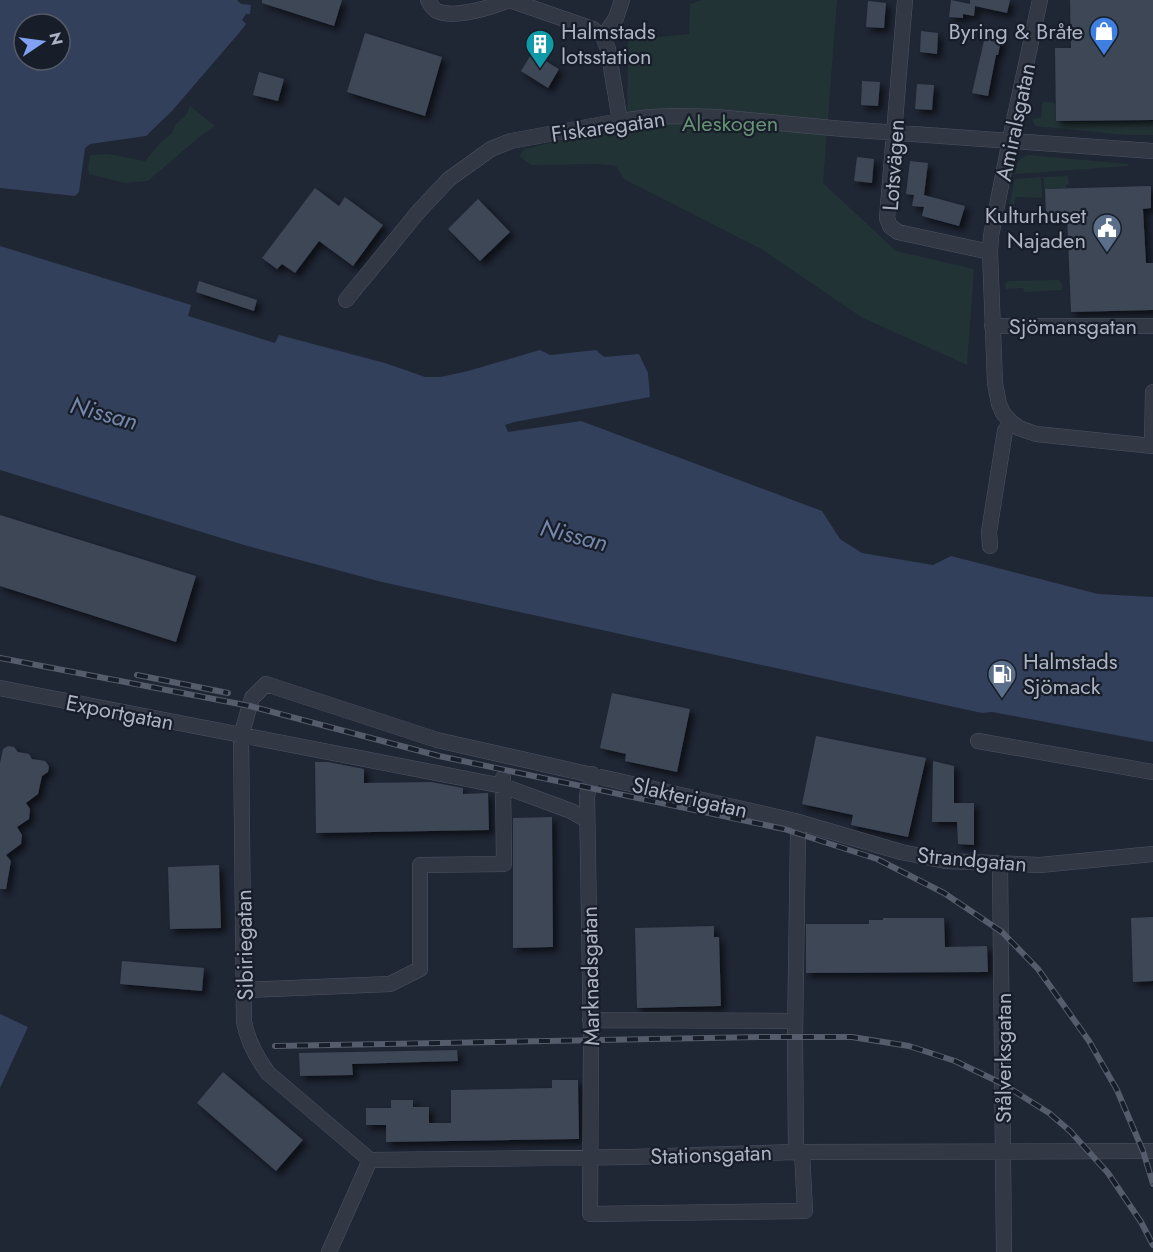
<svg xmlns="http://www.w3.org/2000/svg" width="1153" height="1252" viewBox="0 0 1153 1252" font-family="Jost,sans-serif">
<defs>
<filter id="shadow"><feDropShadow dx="4.5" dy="4.5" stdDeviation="3" flood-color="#0009"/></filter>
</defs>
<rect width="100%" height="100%" fill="#1f2634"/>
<!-- green -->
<path fill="#223336" d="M702,0h135l-14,183 73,68 78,18 -7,96 -106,-48 -98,-67 -139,-71 -8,-13 -16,-2 -69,1 -12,-9 6,-7 102,-24 1,-91 21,4 40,-4 1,-30z
M1045,102l10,1 1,19 97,-1v14h-27l-91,-9 -3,-7 9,-1 1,-15z
M190,106l25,20 -18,13 -49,42 -23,2 -36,-9 -1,-6 2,-13 18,-1 37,7 17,-20 10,-8 4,-9 11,-10z
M1029,155l99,9v2l-113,8c2,-11 3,-16 14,-19z
M1068,176l1,8 -3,1v3l-22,1v-12z
M1041,177l1,21 -26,-1 -4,14h-4l7,-32z
M1059,280l3,5v5l-38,2 -1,-4 -17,1 -1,-5 3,-3z"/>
<!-- water -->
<path fill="#33405b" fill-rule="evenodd" d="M0,0h237l4,4 10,1 -1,9h-4l-4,6 4,4 -7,9 -67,78 -26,25 -56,8 -5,4 -6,44 -4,4 -75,-8zM24,24h36v36h-36z
M0,246l191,59 -3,11 87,27 4,-8 106,28 40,14h16l27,-6 72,-21 10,5 46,-5 8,7 35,-3 9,19 2,24 -136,25 -9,3 3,7 73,-11 241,90 18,28 22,14 71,12 18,-9 147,38 55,3v145l-161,-30 -10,1 -600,-131 -138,-37 -244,-75z
M0,1014l28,13 -28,61z"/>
<!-- building -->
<path fill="#3e4657" filter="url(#shadow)" d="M262,0h80l-8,26 -72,-23z
M951,0l19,4v-4h40l-3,13 -32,-7 -1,10 -11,-2v4l-14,-1z
M1070,0h83v120l-97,1 -1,-73h16z
M868,1l18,2 -2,25 -18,-1z
M921,31l17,2 -1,21 -17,-2z
M986,32l16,4 -4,19h-2l-8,41 -16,-3z
M365,33l77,24 -17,59 -78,-24z
M532,53l27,16 -11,19 -27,-17z
M259,72l25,7 -6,22 -25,-6z
M862,81l18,1 -2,24 -17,-1z
M917,84l17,1 -2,25 -17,-1z
M857,157l17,2 -2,24 -18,-2z
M910,161l18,2 -4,32 41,11 -6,20 -37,-10 2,-9 -12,-1 2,-11 -8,-1z
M1151,186v22l-8,1 3,54h7v47l-82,2 -4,-97h-21l-1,-26z
M315,188l24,18 6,-9 38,28 -30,41 -34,-25 -24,32 -13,-9 -5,5 -15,-11z
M478,199l32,33 -30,29 -32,-32z
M199,281l58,19 -3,11 -58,-19z
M0,515l196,61 -20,66 -176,-56z
M612,693l78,16 -13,63 -52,-11 1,-7 -26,-6z
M816,736l110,22 -18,79 -57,-12 2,-10 -51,-11z
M8,746l6,1 4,5 11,2 3,5 13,2 4,5 -1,6 -6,4 -4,18 -12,9 4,6 -1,10 -12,8 5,8 -1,9 -15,11 5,6 -5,28h-6v-126l3,-14z
M933,761l21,5v37h20v42l-16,-1 -1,-22h-25z
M315,762h13l36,7v14l67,-1 32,6v6l25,-1 1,37 -173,3z
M552,817l1,130 -40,1v-130z
M219,865l2,63 -51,1 -2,-62z
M1153,917v64l-20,1 -2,-64z
M883,918h61l1,29 42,-1 1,26 -182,1v-49h63v-4h14z
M714,926v11h5l2,69 -84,2 -2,-80z
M122,961l82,7 -2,23 -82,-7z
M457,1050l1,11 -106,3 1,11 -53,1 -1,-23z
M223,1072l80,68 -27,31 -79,-68z
M552,1080h26l1,59 -193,3v-17h-20v-17h25v-8h22v7h16v16h22v-33l101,-2z"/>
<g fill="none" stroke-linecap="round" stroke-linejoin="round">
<!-- minor casing -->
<g stroke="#4d5360" stroke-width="16">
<path id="minor" d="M428,0c2,4 5,9 9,11 17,8 56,-4 72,-11
M509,0l84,29 10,8 5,12 12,72
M905,0l-18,218 3,8 8,6 92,20
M1040,0l-27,125 -22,111 -1,16 5,131 4,21 4,9 8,9 8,6 17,6 117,12
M603,37l13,-19 6,-18
M346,300l73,-89 30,-32 42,-30 20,-8 109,-20 31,-4 25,-1 40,1 127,12 310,22
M992,326h161
M1152,446l1,-54
M990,546l-1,-14 16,-101 6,-9
M0,688l503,98 68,25 16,9
M978,741l175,31
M592,774l-5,22 4,245 -1,173 215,-3 -3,-59
M795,821l3,12 -3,204 1,115
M1000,865l4,387
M245,990l145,-6 30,-15v-104l84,-1 -1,-86
M590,1020l205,1
M370,1160l-102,-87c-11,-15 -21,-33 -24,-52l-3,-285 11,-38 14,-14 171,56 358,81 106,31 44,9 95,4 113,-11
M370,1160l260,-3 166,-5 357,-1
M329,1252l41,-92"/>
</g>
<!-- minor -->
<use href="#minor" stroke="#333845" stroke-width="15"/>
<!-- rail casing -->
<g stroke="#555c6c" stroke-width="6">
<path id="rail" d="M0,658l250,48 189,50 345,73 93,30 67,34 58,39 36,37 51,72 28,49 26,61 10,33
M137,675l91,18
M275,1046l484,-9h93l57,9 46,15 48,23 46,29 21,18 38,42 33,49 12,23"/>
</g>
<!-- rail -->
<use href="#rail" stroke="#181e29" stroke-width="4" stroke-dasharray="11" stroke-linecap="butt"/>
</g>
<!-- icons -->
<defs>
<g id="shop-pin" transform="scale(1.5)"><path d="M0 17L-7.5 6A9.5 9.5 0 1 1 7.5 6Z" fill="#3f7fe0" stroke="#181e29"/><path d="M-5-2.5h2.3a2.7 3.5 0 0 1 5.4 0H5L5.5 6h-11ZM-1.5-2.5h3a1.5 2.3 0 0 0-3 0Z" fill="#fff"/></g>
<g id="building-pin" transform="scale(1.5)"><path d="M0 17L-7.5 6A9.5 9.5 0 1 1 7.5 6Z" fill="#0f9aa8" stroke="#181e29"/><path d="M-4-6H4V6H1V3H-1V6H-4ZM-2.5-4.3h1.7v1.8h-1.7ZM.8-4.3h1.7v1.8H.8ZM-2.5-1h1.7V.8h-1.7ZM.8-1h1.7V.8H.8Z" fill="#fff"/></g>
<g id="civic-pin" transform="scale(1.5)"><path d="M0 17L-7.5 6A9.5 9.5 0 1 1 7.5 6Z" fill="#5c6f8a" stroke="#181e29"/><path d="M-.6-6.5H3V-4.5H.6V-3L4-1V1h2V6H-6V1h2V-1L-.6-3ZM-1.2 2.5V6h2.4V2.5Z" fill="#fff"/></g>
<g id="fuel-pin" transform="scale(1.5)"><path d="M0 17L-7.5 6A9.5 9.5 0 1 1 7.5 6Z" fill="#5c6f8a" stroke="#181e29"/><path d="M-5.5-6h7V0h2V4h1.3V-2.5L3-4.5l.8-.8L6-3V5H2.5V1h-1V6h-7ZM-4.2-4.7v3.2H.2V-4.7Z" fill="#fff"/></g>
</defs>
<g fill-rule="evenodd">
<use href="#shop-pin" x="1104" y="31"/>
<use href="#building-pin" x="540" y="44"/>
<use href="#civic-pin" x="1107" y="228"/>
<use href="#fuel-pin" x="1002" y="674"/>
</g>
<g text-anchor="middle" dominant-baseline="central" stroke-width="4.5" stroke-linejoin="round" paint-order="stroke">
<!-- poi labels -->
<g font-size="22" fill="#acb3c2" stroke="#181e29" text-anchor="start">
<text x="561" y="31">Halmstads<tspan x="561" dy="25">lotsstation</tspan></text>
<text x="1083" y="31" text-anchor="end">Byring &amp; Bråte</text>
<text x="1086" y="215" text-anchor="end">Kulturhuset<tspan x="1086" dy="25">Najaden</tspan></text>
<text x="1023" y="661">Halmstads<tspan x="1023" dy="25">Sjömack</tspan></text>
</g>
<!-- street labels -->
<g font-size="22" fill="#acb3c2" stroke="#181e29">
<text transform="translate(1015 122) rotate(-78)">Amiralsgatan</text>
<text transform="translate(608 126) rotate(-8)">Fiskaregatan</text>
<text transform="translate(893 165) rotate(-86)">Lotsvägen</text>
<text x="1073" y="326">Sjömansgatan</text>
<text transform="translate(120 712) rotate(11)">Exportgatan</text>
<text transform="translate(690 797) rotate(13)">Slakterigatan</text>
<text transform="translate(972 859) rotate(5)">Strandgatan</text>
<text transform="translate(244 945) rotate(-91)">Sibiriegatan</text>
<text transform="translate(590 976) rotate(-91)">Marknadsgatan</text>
<text transform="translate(1003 1058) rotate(-90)">Stålverksgatan</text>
<text transform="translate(711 1154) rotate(-2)">Stationsgatan</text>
</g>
<!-- park labels -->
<g font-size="22" fill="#669174" stroke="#181e29">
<text x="730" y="123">Aleskogen</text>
</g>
<!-- water labels -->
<g font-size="24" font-style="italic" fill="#7587aa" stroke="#181e29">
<text transform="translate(104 413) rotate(15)">Nissan</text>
<text transform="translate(574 535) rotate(14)">Nissan</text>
</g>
</g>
<!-- north arrow -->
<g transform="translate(42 42) rotate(77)"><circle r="28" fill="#181e29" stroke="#535a66" stroke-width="1.5"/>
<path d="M0-4.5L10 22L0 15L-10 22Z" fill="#81a2f3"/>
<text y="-9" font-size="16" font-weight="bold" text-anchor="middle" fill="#acb3c2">N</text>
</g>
</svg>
